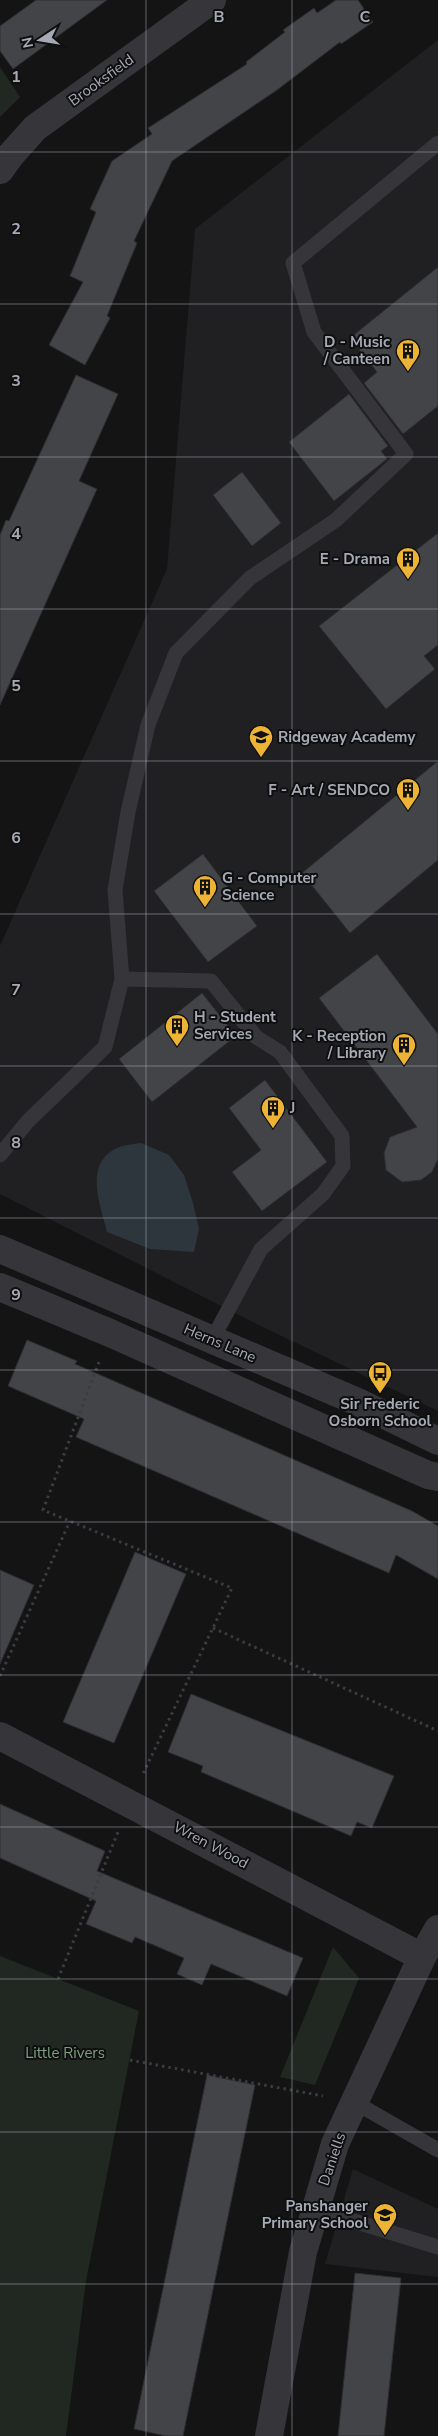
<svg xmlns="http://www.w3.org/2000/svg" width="438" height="2436" viewBox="0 0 438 2436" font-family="'Nunito Sans',sans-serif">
<rect width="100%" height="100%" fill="#141415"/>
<!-- built -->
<path fill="#202022" d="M438,40v1371l-173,-83 -265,-134v-248l167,-377 28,-340z
M353,2169l85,40v68l-113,-13z"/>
<!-- green -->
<path fill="#202821" d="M0,67l20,30 -20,20z
M333,1947l26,31 -44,107 -35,-8z
M0,1956l139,55 -53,270 -20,155h-66z"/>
<!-- water -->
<path fill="#2d363d" d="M141,1143l28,12 15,20 9,28 6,26 -5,23 -44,-3 -43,-17c-6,-27 -24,-68 10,-84 7,-3 16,-4 24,-5z"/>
<!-- building -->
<path fill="#434448" stroke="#2e2e31" d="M36,0h71l-94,69 -13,-18v-25z
M336,0h22l15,22 -32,22 -1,-2 -63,48 -105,71 -38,80 3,2 -30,73 3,2 -25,47 -36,-20 34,-63 -13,-6 26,-64 -6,-3 22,-48 40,-27 -4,-6 99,-64 -1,-2 39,-30 -2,-2 31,-22 3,5z
M438,267v139l-35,28 -39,-51 13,-11 -27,-34z
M76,375l42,19 -39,87 18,8 -97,216v-170l6,-15 3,1z
M349,394l39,52 -7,5 6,8 -53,42 -45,-59z
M242,472l39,51 -29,23 -39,-51z
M438,533v112l-14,11 11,13 -49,40 -67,-83z
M438,761v99l-88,73 -48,-60z
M203,854l54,72 -49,36 -54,-71z
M377,954l61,80v125l-6,13 -11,8 -19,2 -16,-12 -2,-17 6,-16 27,-10 -98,-129z
M202,993l34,43 -84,66 -33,-43z
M265,1080l62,82 -65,49 -30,-39 29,-22 -32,-42z
M27,1340l50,21 -2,3 337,147 26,15v53l-42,-24 -7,18 -313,-136 8,-18 -76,-33z
M135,1552l51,22 -72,169 -51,-21z
M0,1570l34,15 -34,79z
M191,1694l203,82 -22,52 -15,-6 -6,14 -150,-64 2,-6 -35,-14z
M0,1804l105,47 -8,20 206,87 -16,38 -76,-32 -9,21 -25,-11 7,-16 -49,-21 -3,6 -46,-19 10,-23 -96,-43z
M207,2075l48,10 -72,351h-17l-32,-7z
M355,2273l46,5 -17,158h-46z"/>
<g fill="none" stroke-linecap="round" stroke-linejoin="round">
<!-- path -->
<path stroke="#3b3c41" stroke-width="3" stroke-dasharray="2.5 4" stroke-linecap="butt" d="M99,1362l-56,148 189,78 -90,188
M213,1628l225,103
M0,1676l70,-155
M58,1979l60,-147
M130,2060l193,36"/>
<!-- service -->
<path stroke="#35353a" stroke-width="15" d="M122,979l89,2 45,56 24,15 62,84 1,30 -20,28 -62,55 -49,91
M0,1155l28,-34 77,-74 17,-68 -7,-89 13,-78 20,-87 28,-72 74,-75 86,-58 70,-66 -92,-122 -21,-69 145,-120
M354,2102l84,48
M315,2209l123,38"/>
<!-- minor -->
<path stroke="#35353a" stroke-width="28" d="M0,170l10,-14 25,-28 177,-128
M0,1287l110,46 318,142 10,2
M0,1736l422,221
M269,2436l34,-184 32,-108 87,-187 16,-28"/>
<!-- tertiary -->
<path stroke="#35353a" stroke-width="28" d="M0,1249l358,153 80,39"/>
</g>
<!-- grid -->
<path fill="none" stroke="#a6aab5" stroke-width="1" stroke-opacity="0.55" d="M146,0v2436M292,0v2436M0,152h438M0,304h438M0,457h438M0,609h438M0,761h438M0,914h438M0,1066h438M0,1218h438M0,1370h438M0,1522h438M0,1675h438M0,1827h438M0,1979h438M0,2132h438M0,2284h438"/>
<!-- icons -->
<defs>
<g id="building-pin" transform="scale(1.25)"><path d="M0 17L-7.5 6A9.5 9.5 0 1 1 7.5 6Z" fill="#ecb335" stroke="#0f0f10"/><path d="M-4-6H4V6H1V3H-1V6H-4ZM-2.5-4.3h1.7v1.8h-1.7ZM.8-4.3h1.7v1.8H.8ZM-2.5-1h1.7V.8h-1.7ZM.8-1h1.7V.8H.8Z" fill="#111"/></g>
<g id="school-pin" transform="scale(1.25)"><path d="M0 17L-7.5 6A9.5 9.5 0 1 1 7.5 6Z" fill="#ecb335" stroke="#0f0f10"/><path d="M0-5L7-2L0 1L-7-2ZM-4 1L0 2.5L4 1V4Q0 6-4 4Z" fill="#111"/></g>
<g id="bus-pin" transform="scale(1.25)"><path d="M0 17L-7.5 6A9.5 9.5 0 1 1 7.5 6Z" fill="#ecb335" stroke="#0f0f10"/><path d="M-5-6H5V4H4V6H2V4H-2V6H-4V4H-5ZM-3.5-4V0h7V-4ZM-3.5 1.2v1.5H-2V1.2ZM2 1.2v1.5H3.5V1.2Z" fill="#111"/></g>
</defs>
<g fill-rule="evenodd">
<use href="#building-pin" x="408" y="351"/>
<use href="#building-pin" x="408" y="559"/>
<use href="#school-pin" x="261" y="737"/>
<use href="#building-pin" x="408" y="790"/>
<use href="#building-pin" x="205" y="887"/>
<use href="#building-pin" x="177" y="1026"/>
<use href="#building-pin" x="404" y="1045"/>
<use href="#building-pin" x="273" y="1108"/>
<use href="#bus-pin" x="380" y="1373"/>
<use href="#school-pin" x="385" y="2215"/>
</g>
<g text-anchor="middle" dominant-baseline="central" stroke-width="4" stroke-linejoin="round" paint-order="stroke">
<!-- street labels -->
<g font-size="15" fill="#a6aab5" stroke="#0f0f10">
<text transform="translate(101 80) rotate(-36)">Brooksfield</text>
<text transform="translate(220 1343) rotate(23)">Herns Lane</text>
<text transform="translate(211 1845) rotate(28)">Wren Wood</text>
<text transform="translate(332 2159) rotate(-71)">Daniells</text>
</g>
<!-- poi labels -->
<g font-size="15" font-weight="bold" fill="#a6aab5" stroke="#0f0f10" text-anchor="end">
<text x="390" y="342">D - Music<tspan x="390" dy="17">/ Canteen</tspan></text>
<text x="390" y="559">E - Drama</text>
<text x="278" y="737" text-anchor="start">Ridgeway Academy</text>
<text x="390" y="790">F - Art / SENDCO</text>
<text x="222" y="878" text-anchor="start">G - Computer<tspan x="222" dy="17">Science</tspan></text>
<text x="194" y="1017" text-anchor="start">H - Student<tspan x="194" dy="17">Services</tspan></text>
<text x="386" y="1036">K - Reception<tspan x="386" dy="17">/ Library</tspan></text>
<text x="290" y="1108" text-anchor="start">J</text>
<text x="380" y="1404" text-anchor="middle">Sir Frederic<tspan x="380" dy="17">Osborn School</tspan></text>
<text x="368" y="2206">Panshanger<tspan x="368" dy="17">Primary School</tspan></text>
</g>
<!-- park labels -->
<g font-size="15" fill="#7da080" stroke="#0f0f10">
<text x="65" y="2053">Little Rivers</text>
</g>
</g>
<g font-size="16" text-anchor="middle" font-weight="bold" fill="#a6aab5" stroke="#0f0f10" stroke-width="4" stroke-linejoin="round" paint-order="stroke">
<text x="219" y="22">B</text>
<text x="365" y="22">C</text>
<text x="16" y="82">1</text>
<text x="16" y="234">2</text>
<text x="16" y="386">3</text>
<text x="16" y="539">4</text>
<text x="16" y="691">5</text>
<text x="16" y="843">6</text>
<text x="16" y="995">7</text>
<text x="16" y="1148">8</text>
<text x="16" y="1300">9</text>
</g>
<!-- north arrow -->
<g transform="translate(40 40) rotate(258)" stroke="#0f0f10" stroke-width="4" paint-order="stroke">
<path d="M0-4L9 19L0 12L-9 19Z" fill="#a6aab5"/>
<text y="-8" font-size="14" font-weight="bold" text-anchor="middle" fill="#a6aab5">N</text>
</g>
</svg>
